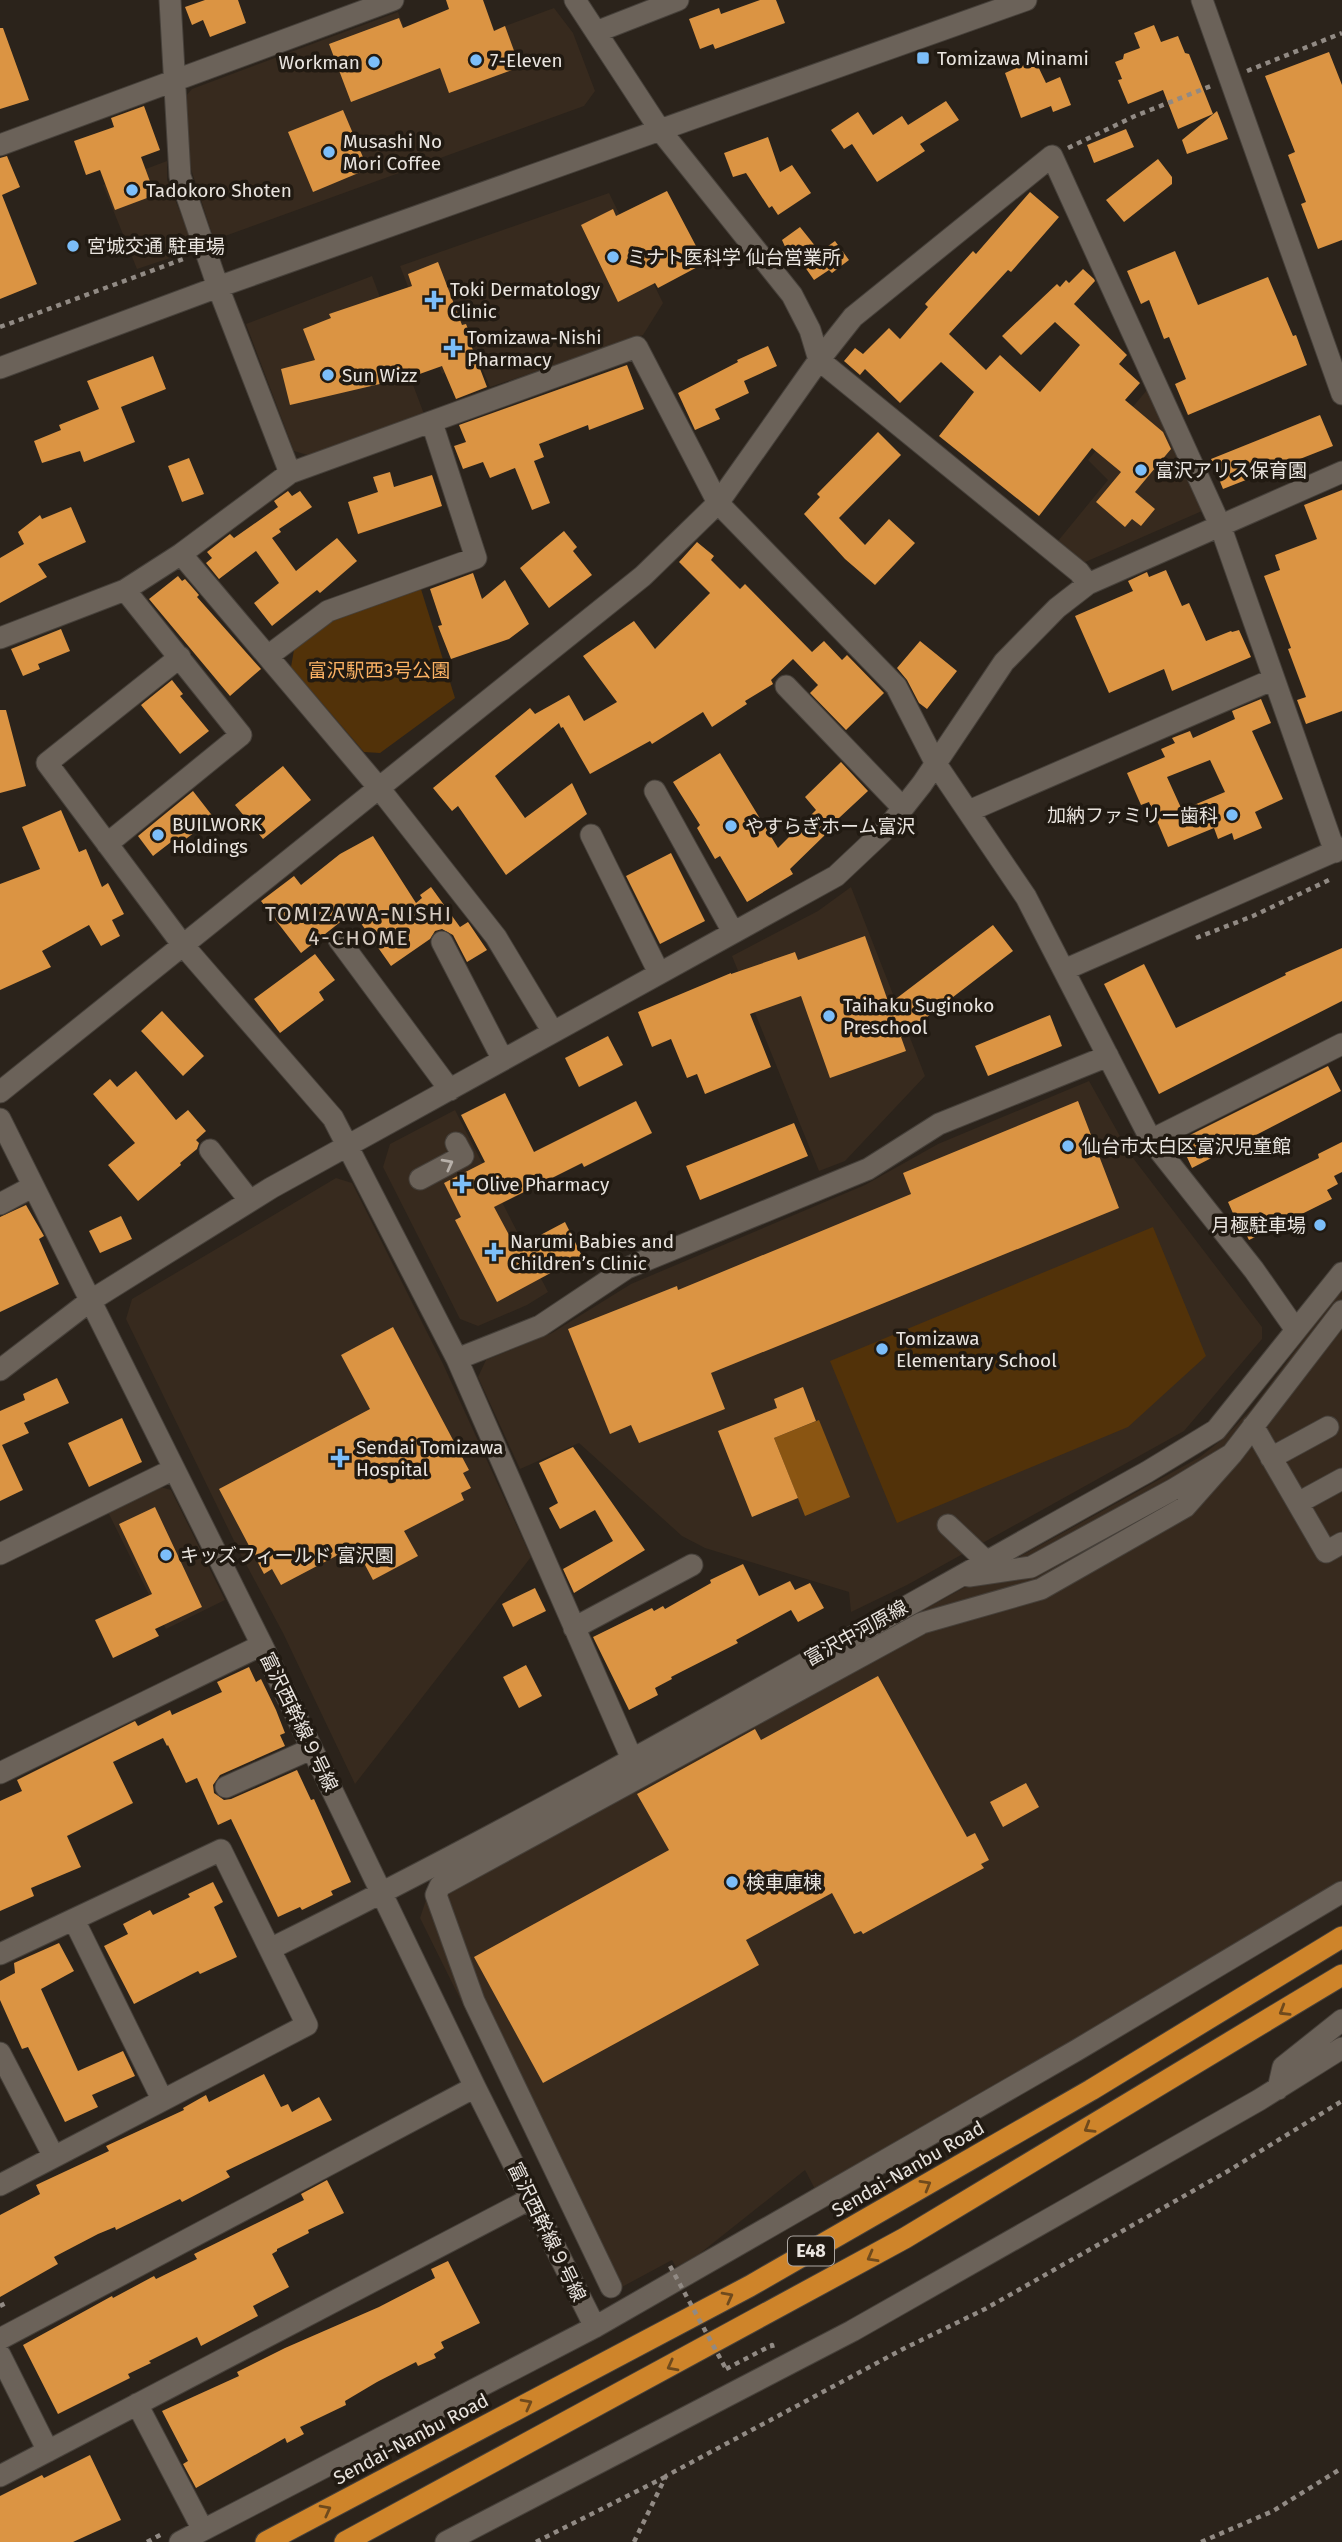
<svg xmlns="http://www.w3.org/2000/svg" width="1342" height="2542" viewBox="0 0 1342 2542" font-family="'Fira Sans','Noto Sans JP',sans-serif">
<rect width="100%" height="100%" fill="#2b231b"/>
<!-- built -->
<path fill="#372a1e" d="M554,8l19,25 22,58 -11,15 -370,134 -23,-71 -6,-72 7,-8 206,-77 18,47z
M167,161v19l25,61 -7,12 -48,16 -34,-84z
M609,193l54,110 -20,32 -153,52 -12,-28 -36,15 -42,-108z
M372,276l52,138 -113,42 -17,-5 -48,-127z
M1147,390l55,121 -119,52 -25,-22 50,-61 -20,-20z
M851,887l74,189 -80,85 -26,10 -87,-215 86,-45z
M1089,1081l41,73 132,173v12l-78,92 -277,154 -56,27 -2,-20 -144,-44 -23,-12 -103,-93 -59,26 -42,-92 8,-17 66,-27 79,-49 234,-99 73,-41z
M455,1110l93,182 -21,13 -49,21 -18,-7 -77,-152 7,-23z
M336,1178l16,5 91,181 88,193 -176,227 -72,-151 -43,-80 -114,-234 6,-20z
M1342,1288v593l-185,111 -342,197 -10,-19 -107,85 -22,12 -4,-7 -65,35 -187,-377 12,-36 768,-425 25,-20 28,-30z
M157,1486l14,4 54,110 -59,29 -59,-119z"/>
<!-- green -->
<path fill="#523209" d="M420,586l35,112 -75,55 -16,-1 -73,-85 3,-17 42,-34z
M1153,1227l53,129 -78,71 -231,96 -67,-162z"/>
<!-- water -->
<path fill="#8a5512" d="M819,1420l31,77 -45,19 -31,-78z"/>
<!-- building -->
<path fill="#db9443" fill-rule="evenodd" d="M205,0h33l8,23 -36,14 -7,-17 -11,5 -7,-18z
M446,0h37l11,31 11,-5 15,41 -71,26 -9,-25 -89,34 -22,-58 70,-26 4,10 46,-19z
M760,0h16l9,23 -70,26 -2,-5 -13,5 -11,-30 30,-11 2,6z
M1154,25l7,17 17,-6 7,17 4,1 24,60 -35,15 -15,-39 -35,14 -10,-24 4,-1 -7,-17 8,-3 1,-5 16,-6 -6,-15z
M0,28h3l26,72 -29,9z
M1329,52l13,33v155l-24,9 -17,-45 5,-2 -18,-47 7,-3 -30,-76z
M1035,60l11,23 14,-6 11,28 -18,7 -2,-6 -30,12 -16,-45z
M946,101l13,19 -39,24 5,7 -48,31 -25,-38 -8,5 -13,-19 27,-18 15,23 29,-19 6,9z
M144,106l16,44 -19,7 14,38 -40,15 -15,-40 -14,5 -12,-34 40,-14 -3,-9z
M343,110l25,59 -55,23 -25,-60z
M1217,111l11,28 -41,15 -5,-14z
M1126,129l8,18 -40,16 -7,-18z
M768,137l12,35 12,-7 19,28 -33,22 -6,-9 -3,2 -23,-35 -13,4 -9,-24z
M7,156l13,31 -18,8 35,89 -37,15v-141z
M1158,159l14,18v7l-48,38 -18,-22z
M667,191l38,72 -47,25 -3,-5 -37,19 -37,-77 32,-16 3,7z
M1030,192l29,25 -48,55 -3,-2 -59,64 37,36 14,-15 40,37 40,-47 -25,-23 -34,33 -19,-19 55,-52 3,3 6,-7 3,3 14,-14 11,10 1,2 -21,23 53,51 -8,9 21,19 -15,17 38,32 8,17 -36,43 20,17 -14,17 -9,-7 -7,8 -29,-25 25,-30 -29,-24 -53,68 -100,-80 35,-44 -33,-30 -41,41 -35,-34 -5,6 -16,-14 11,-13 8,6 26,-26 11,11 28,-32 -3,-3 48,-53 3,3z
M800,227l20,25 15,-11 14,19 -17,13 -3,-3 -15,10 -14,-20 -4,3 -9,-12 -5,-11z
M1175,251l23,54 70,-28 25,59 3,-1 11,30 -119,50 -13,-31 11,-5 -17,-42 -5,2 -15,-39 -8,4 -14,-33z
M438,262l24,63 4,-1 8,20 -3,1 16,42 -31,12 -14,-33 -28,10 -124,29 -9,-36 34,-9 -12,-31 28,-11 -2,-4 83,-28 -4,-12z
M768,346l9,20 -33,15 5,12 -34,16 5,10 -25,11 -17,-37 60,-31 -1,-2z
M153,356l13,33 -45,18 14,35 -51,20 -4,-11 -38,12 -8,-22 27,-11 -2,-5 40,-16 -12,-28z
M627,365l17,44 -55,21 -1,-5 -49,19 5,13 -10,4 16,42 -18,7 -17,-42 -25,10 -7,-16 -20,7 -9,-23 12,-4 -7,-17z
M1320,415l13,31 -110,43 -12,-30z
M878,432l23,23 -62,63 26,27 24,-26 26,24 -40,42 -30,-26 -41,-45 16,-17 -3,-3z
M189,458l15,36 -22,8 -14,-36z
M390,472l4,15 38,-12 10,31 -84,28 -10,-32 30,-10 -5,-15z
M1342,490v221l-36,13 -9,-24 9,-3 -18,-48 3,-1 -27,-72 16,-6 -5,-15 42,-16 -13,-34z
M288,491l4,5 8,-5 12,16 -33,22 2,3 -9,6 24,33 41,-33 20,23 -37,32 -3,-3 -45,36 -18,-23 25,-20 -23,-32 -37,28 -13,-16 6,-5 -5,-6 23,-18 4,4 44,-31 -4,-6z
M71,507l15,35 -48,22 9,13 -47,26v-45l24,-14 -6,-12 22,-17 2,4z
M564,531l13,16 -4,4 19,24 -43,33 -29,-40z
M697,542l17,14 -3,4 29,29 5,-5 67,68 12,-11 18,19 5,-5 37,38 -38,37 -36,-37 8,-8 -25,-26 -22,21 2,4 -28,17 2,3 -35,23 -9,-15 -51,32 -2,-3 -60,33 -27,-47 -2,1 -2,-5 -64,53 30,42 47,-35 15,31 -81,61 -48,-69 -6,5 -19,-23 97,-80 5,6 34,-19 15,26 33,-19 -34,-46 51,-35 21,28 55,-56 -31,-31z
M1166,570l16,36 7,-3 17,38 25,-10 1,1 7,-2 12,27 -79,34 -8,-22 -55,24 -34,-77 58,-25 -5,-10 19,-9 2,5z
M473,573l9,26 23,-19 24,44 -20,15 -58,20 -13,-33 4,-1 -12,-36z
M178,576l4,5 3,-2 14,16 -2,2 64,72 -31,27 -81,-97z
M61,629l9,22 -32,13 2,5 -17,7 -12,-27z
M920,641l37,30 -30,38 -8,-6 -12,-23 -10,-12z
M172,680l11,14 -3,2 29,35 -29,23 -39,-49z
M1261,699l10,24 -19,8 31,68 -28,13 7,16 -28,12 -2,-7 -14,6 -4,-11 -46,19 -19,-45 -8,3 -14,-32 38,-16 -4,-8 14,-6 -3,-5 18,-7 3,7 42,-19 -3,-8zM1210,760l15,32 -43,18 -15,-33z
M0,710h6l20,76 -26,7z
M720,753l58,95 38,-38 -11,-13 36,-35 27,29 -43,40 2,2 -37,36 3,5 -46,28 -27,-46 -5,3 -18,-31 3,-3 -27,-43z
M283,766l28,34 -48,39 -28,-34z
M193,791l21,27 -35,26 -4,-5 -22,17 -15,-20z
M61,810l18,42 7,-3 16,38 6,-4 16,31 -12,6 8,16 -19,10 -12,-21 -47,26 9,16 -51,23v-106l40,-15 -18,-42z
M373,836l43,67 6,-5 -2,-3 11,-8 29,40 8,-5 19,28 -20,12 -14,-27 -11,-6 -7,2 -5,8 -39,27 -38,-54 -52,41 -40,-52 33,-25 7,9 39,-31z
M671,853l34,68 -45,23 -34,-68z
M993,925l20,26 -112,86 5,14 -76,27 -29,-82 -51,18 21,53 -66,27 -8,-20 -10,4 -16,-39 -19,8 -14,-35 93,-39v1l64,-22 3,8 67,-24 24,68z
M1342,948v53l-183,93 -55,-110 40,-20 32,64 110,-53 -1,-2z
M315,954l20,26 -16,12 5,8 -44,33 -26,-34z
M162,1011l42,45 -21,20 -42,-45z
M1050,1015l12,31 -74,30 -13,-30z
M608,1036l15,29 -44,22 -14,-29z
M1328,1066l13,25 -149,77 -11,-24 4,-2 -1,-4z
M136,1071l40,49 12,-10 18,21 -10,9 3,3 -2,6 -17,14 1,2 -43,36 -30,-36 27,-22 -42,-49 17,-15 7,8z
M505,1093l29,59 102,-51 16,32 -68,34 -2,-4 -88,44 22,41 49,-26 17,34 -85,46 -42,-82 6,-3 -17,-34 41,-21 -24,-47z
M1078,1101l41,107 -408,165 14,36 -86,34 -8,-18 -21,9 -42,-105 109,-43 1,4 233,-96 -8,-21z
M794,1123l14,33 -108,44 -14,-34z
M1342,1142v30l-8,4 4,8 -11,6 5,9 -83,41 -7,-14 -3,1 -11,-25 91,-44 -1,-4z
M26,1205l18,31 -5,3 20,45 -59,28v-95z
M121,1216l11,23 -32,14 -11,-22z
M393,1327l76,143 -6,3 8,15 -10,5 3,7 -60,31 14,25 -45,24 -18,-34 -74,39 -9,-16 -8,5 -45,-85 151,-80 -29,-54z
M57,1378l12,25 -45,20 5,10 -27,12 21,45 -23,11v-90l25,-11 -2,-6z
M803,1387l13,34 -42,17 24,60 -46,19 -34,-86 59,-23 -3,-9z
M122,1418l20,44 -53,25 -21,-44z
M573,1447l72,103 -71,43 -11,-24 50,-28 -18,-31 -35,19 -11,-21 9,-5 -19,-40z
M155,1507l47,100 -47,22 4,7 -46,22 -18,-38 57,-26 -33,-70z
M743,1564l16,32 31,-15 5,9 15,-7 14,25 -26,14 -7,-12 -55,30 2,3 -67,34 1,2 -17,9 3,7 -29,15 -36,-73 59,-29 2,3 9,-5 2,3 46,-26 -1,-3z
M535,1588l11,23 -33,16 -11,-23z
M526,1665l16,31 -23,12 -16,-31z
M249,1667l7,15 5,-3 15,31 9,23 -5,2 5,11 -65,29 -7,10 1,8 10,7 7,-1 66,-29 14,30 3,-1 37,83 -20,9 2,4 -31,15 -2,-3 -22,10 -47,-98 -13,6 -21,-47 -11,5 -18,-38 -1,1 -4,-8 -50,24 20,41 -66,33 14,31 -50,21 3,8 -34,15v-110l22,-10 -5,-11 118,-59 3,5 32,-16 2,5 50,-23 -5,-10z
M878,1676l89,161 8,-4 14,27 -8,4 3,4 -121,66 -2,-3 -7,3 -22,-41 -86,47 13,25 -216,118 -69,-126 195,-107 -32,-56 118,-65 6,11z
M1026,1783l13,24 -36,20 -13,-25z
M213,1882l10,20 -9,5 23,50 -37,17 -2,-3 -64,33 -30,-58 24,-12 -5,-10 27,-14 3,5 37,-18 -2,-3z
M59,1943l15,28 -33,18 37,82 45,-20 12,25 -43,19 6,12 -33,15 -37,-75 -6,2 -22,-49v-19l15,-8 -1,-10z
M264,2074l17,33 7,-3 4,8 27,-15 13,23 -106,51 4,6 -48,25 -2,-3 -64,31 -1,-3 -17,7 -44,23 4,7 -58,33v-82l40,-21 -4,-9 73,-34 -3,-5 78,-36 -1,-2 23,-13 3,7z
M327,2180l17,33 -36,17 1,3 -32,16v2l-5,3 17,33 -36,19 5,10 -57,30 -4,-9 -48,24 2,2 -23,11 2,4 -72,36 -35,-69 89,-49 1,2 41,-22 2,3 41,-20 -3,-5 110,-54 -3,-6z
M448,2261l32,62 -39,19 3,6 -10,6 2,4 -18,8 -2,-4 -39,20 -32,19 1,4 -46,22 4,7 -17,9 -2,-5 -89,50 -13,-24 5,-3 -26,-50 77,-35 -2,-4 48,-24 94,-41 56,-29 -4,-9z
M90,2455l31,65 -48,22h-73v-46l42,-21 2,3z"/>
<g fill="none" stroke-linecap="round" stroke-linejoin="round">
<!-- minor casing -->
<g stroke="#46403a" stroke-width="23">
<path id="minor" d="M575,0l85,130 132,165 18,35 9,30 260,212 9,12
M1202,0l140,394
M596,32l82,-32
M0,145l393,-145
M0,368l218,-81 808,-287
M290,473l347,-126 81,156 178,183 40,78 90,133 125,243 103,130 42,60
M181,554l198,234 117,149 57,95
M0,638l125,-48 56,-36 109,-81 -72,-186 -38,-111 -10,-176
M268,656l60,-45 148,-53 -44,-135
M180,657l-133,106 135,181 151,174 124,241 175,400
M786,686l117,122
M655,791l78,141
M969,811l305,-132
M591,835l68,138
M107,844l134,-109 -116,-145
M339,940l111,150
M442,942l61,118
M1064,970l278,-122
M0,1092l643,-516 75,-73 101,-143 34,-43 199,-161 168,369 115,327
M0,1119l262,526 213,442 120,240
M1151,1140l191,-96
M210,1150l40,51
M420,1179l43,-23 -7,-13
M0,1204l32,-17
M457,1359l83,-33 87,-58 241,-99 71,-45 169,-68
M0,1370l90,-69 181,-113 565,-312 52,-49 34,-43 82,-122 53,-54 31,-24 254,-112
M1253,1426l73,126 16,-9
M1271,1458l57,-31
M1298,1503l44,-24
M948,1525l38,36
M0,1554l174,-85
M969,1576l62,-9 143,-78 58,-35 110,-143
M574,1628l118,-63
M0,1773l262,-128
M226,1787l85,-38
M74,1920l88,179
M270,1949c298,-147 586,-316 877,-477l69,-42 126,-157
M0,1954l221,-104 86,175 -253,132
M0,2053l54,104 -54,28
M1278,2089l5,-22 59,-47
M611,2287l-137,-286 -38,-106 4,-9 482,-263 119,-34 144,-82 47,-53
M0,2339l475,-252
M0,2355l48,96
M137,2404l66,126
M0,2476l530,-277
M180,2542l415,-215 482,-277 265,-158
M446,2542l406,-211 407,-231 83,-52"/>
</g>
<!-- highway casing -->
<g stroke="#46403a" stroke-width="23">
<path id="highway" d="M266,2542l484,-256 341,-196 251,-153
M345,2542l560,-304 437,-263"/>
</g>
<!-- path -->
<path stroke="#918a84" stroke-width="4.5" stroke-dasharray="5 5" stroke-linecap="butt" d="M1247,71l95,-38
M1068,148l67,-32 76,-30
M0,327l186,-69
M1196,938l57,-22 76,-36
M0,2306l6,-3
M726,2369l46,-24 1,4
M147,2542l15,-8
M536,2542l129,-65
M634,2542l32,-66 237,-127 82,-40 243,-138 114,-70
M1201,2542l72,-31 69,-43"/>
<!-- minor -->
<use href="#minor" stroke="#6b6259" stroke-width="21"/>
<!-- highway -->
<use href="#highway" stroke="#ce842a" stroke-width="21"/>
<!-- path-bridge -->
<path stroke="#918a84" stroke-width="4.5" stroke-dasharray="5 5" stroke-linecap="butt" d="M670,2266l56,103"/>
</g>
<!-- one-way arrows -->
<defs><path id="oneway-chevron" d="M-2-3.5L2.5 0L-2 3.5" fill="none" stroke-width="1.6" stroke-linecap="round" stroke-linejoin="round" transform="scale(1.75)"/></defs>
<use stroke="#b7b0a9" href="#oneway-chevron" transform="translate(448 1164) rotate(-28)"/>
<g stroke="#6f4a1d">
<use href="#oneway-chevron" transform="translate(1284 2011) rotate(149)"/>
<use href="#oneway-chevron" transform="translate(1089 2128) rotate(149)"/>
<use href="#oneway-chevron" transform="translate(926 2185) rotate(-30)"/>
<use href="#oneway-chevron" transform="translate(872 2257) rotate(151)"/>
<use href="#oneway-chevron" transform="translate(728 2297) rotate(-28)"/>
<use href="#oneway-chevron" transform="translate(672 2366) rotate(152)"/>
<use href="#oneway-chevron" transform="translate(527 2404) rotate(-28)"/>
<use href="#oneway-chevron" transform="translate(326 2510) rotate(-28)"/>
</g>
<!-- markers -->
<g fill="#7cbef9" stroke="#211a12" stroke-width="2.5">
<rect x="916" y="51" width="14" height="14" rx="3.5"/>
<circle cx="476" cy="60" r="7"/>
<circle cx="374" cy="62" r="7"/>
<circle cx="329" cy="152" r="7"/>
<circle cx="132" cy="190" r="7"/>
<circle cx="73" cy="246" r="7"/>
<circle cx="613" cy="257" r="7"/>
<path d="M430.5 289.5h7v7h7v7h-7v7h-7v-7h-7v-7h7z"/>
<path d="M449.5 337.5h7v7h7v7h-7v7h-7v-7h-7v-7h7z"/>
<circle cx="328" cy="375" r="7"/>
<circle cx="1141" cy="470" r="7"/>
<circle cx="1232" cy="815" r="7"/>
<circle cx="731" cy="826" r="7"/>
<circle cx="158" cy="835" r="7"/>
<circle cx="829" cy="1016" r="7"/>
<circle cx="1068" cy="1146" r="7"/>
<path d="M458.5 1173.5h7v7h7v7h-7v7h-7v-7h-7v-7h7z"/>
<circle cx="1320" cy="1225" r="7"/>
<path d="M490.5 1241.5h7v7h7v7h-7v7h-7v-7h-7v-7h7z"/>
<circle cx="882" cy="1349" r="7"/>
<path d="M336.5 1447.5h7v7h7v7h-7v7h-7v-7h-7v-7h7z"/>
<circle cx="166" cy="1555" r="7"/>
<circle cx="732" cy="1882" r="7"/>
</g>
<g text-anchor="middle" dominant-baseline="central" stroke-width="7" stroke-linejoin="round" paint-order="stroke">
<!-- shield labels -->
<rect fill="#211a12" stroke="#ada7a2" stroke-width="2" x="788" y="2236.5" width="46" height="29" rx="5"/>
<g font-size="18" font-weight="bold" fill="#e9e4df">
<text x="811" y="2251">E48</text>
</g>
<!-- poi labels -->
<g font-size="19" fill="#e9e4df" stroke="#211a12" text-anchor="start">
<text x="937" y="58">Tomizawa Minami</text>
<text x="490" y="60">7-Eleven</text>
<text x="360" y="62" text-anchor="end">Workman</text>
<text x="343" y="141">Musashi No<tspan x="343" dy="22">Mori Coffee</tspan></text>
<text x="146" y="190">Tadokoro Shoten</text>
<text x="87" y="246">宮城交通 駐車場</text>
<text x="627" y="257">ミナト医科学 仙台営業所</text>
<text x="450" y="289">Toki Dermatology<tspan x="450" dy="22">Clinic</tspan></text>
<text x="467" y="337">Tomizawa-Nishi<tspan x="467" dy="22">Pharmacy</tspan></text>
<text x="342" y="375">Sun Wizz</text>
<text x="1155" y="470">富沢アリス保育園</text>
<text x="1218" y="815" text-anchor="end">加納ファミリー歯科</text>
<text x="172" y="824">BUILWORK<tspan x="172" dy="22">Holdings</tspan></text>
<text x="745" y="826">やすらぎホーム富沢</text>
<text x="843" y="1005">Taihaku Suginoko<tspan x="843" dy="22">Preschool</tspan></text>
<text x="1082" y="1146">仙台市太白区富沢児童館</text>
<text x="476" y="1184">Olive Pharmacy</text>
<text x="1306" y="1225" text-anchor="end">月極駐車場</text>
<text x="510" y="1241">Narumi Babies and<tspan x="510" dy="22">Children’s Clinic</tspan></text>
<text x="896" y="1338">Tomizawa<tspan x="896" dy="22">Elementary School</tspan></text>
<text x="356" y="1447">Sendai Tomizawa<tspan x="356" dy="22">Hospital</tspan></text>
<text x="180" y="1555">キッズフィールド 富沢園</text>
<text x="746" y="1882">検車庫棟</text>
</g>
<!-- park labels -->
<g font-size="19" fill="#fab163" stroke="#211a12">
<text x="379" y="670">富沢駅西3号公園</text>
</g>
<!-- street labels -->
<g font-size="19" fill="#e9e4df" stroke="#211a12">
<text transform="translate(856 1633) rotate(-29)">富沢中河原線</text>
<text transform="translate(299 1722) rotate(64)">富沢西幹線９号線</text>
<text transform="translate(908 2169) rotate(-30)">Sendai-Nanbu Road</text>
<text transform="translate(547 2232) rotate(64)">富沢西幹線９号線</text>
<text transform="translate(411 2439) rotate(-28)">Sendai-Nanbu Road</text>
</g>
<!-- neighbourhood labels -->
<g font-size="21" letter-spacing="2" fill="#d8cdc3" stroke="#211a12">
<text x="359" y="914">TOMIZAWA-NISHI<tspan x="359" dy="24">4-CHOME</tspan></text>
</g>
</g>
</svg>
